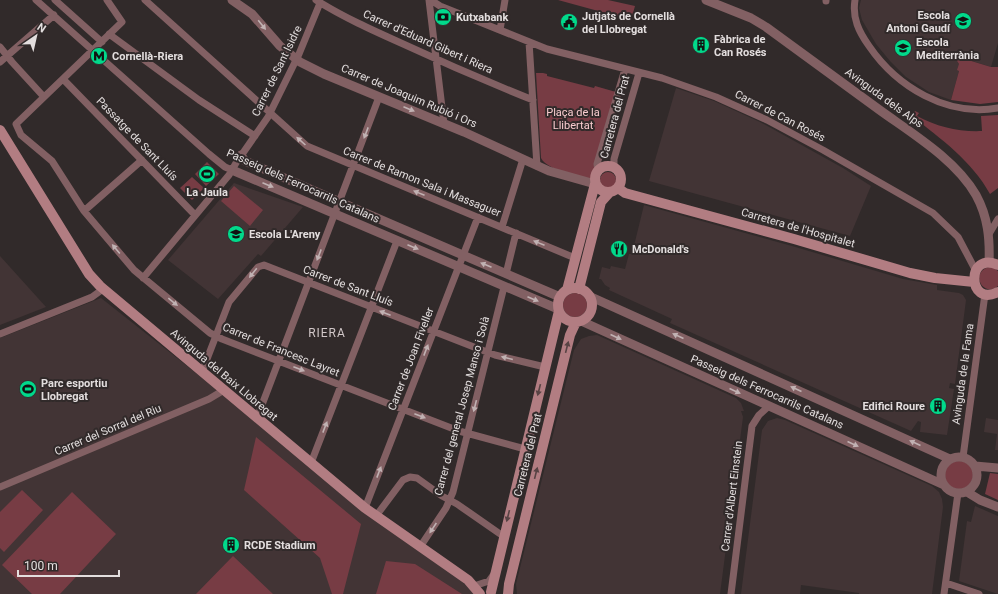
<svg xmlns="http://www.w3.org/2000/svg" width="998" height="594" viewBox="0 0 998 594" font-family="Roboto,sans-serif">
<rect width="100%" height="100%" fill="#312a2a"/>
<!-- built -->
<path fill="#423435" d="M861,0h137v43l-7,24 -35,-11 -1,2 4,6v7l-8,29 -22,-8 -23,-15 -16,-16 -14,-17 -14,-24 -3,-12z
M676,88l38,13 46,21 83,46 28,18 -21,50 -201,-55z
M234,183l69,24 -42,49 -3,-2 -40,45 -50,-39z
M644,205l148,41 111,33 34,6v5l22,3 4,2 3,5 -1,8 -10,76 -5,-1 -1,5 5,1 -7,46 -27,-3 1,-10 -3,-1 -7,10 -241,-108 2,-4 -63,-29 1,-2 -5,-3 -4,-6h-2l3,-12 8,2 1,-3 14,3 4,-15h3z
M0,256l46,51 -46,18z
M101,298l137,108 243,188h-481v-256z
M597,335l139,63 5,5 3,8h-3l2,6 -23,177h-203l-1,-10 58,-234 7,-11 8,-3z
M777,418l8,2 147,66 7,6 3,7 1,8 -11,87h-73v-1l-58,-8 -1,9h-59l21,-164 6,-9z
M986,418l12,2v30h-3l2,-16 -13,-2z
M975,506l23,10v78l-39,-13 8,-60 4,1z"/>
<!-- green -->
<path fill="#773c44" d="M558,0h50l27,6 -4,14z
M955,56l36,11h7v35l-18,2 -29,-4 8,-29 -2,-1 2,-6 -4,-6z
M536,73h7l4,1v2l47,12 1,-2 21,6 -24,86 -3,1c-13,-4 -42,-9 -48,-21z
M915,111l4,2 -2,3c20,11 42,16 65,15l-1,-15 17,-1v73l-8,6c-18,-33 -49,-55 -78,-78z
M207,162l12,12 -13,12 -11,-12z
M600 180a8 8 0 1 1 16 0a8 8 0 1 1-16 0Z
M192,177l12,11 -12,12 -12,-12z
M234,186l29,24 -13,16 -29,-25z
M989,267l5,1 4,3v15c-16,12 -28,-14 -9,-19z
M563 305a12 12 0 1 1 24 0a12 12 0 1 1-24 0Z
M256,437l105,87 -18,70h-11l-12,-36 -76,-68z
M945 475a14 14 0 1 1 28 0a14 14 0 1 1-28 0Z
M990,473l8,1v26l-13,-6z
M22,490l21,20 -39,42 -4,-4v-36z
M72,492l44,42 -56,60h-28l-30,-29z
M233,556l40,38h-77z
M386,561l29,3 47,30h-86z"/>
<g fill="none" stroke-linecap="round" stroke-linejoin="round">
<!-- minor -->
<path stroke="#826063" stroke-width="7" d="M36,0l173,154 16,13 7,3
M55,0l47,42
M107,0l15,22 -106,102 5,11 31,26 32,50 50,59 76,63 12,6 237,92 66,18
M145,0l162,146 268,112
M316,0c27,17 56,30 85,43 43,20 87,39 132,57
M429,0l15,124
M431,0l9,6 107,43 115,29 54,19 51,23 56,30 110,63 25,24 18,34
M855,0c-3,18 4,32 14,46 28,41 78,71 129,62
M826,1v-1
M500,30l5,-30
M109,34l90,66 56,36
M529,42l8,124
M0,47l12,15 32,35
M0,62l54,-47
M63,79l132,136
M614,168v-9l25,-86
M598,171l-1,-7 28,-95
M84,211l58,-51
M502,227l21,-68
M989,234l9,-15
M506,274l10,-41
M143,278l86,-103 7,-12 32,-46 31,-63 21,-51
M0,334l92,-37 11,-8
M202,372l27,-70 29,-35 6,-2 215,84 16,6 50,12
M257,418l122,-321
M963,457l22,-163
M311,463l86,-222
M0,487l209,-88 15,-9
M365,508l113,-291
M376,516l27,-36 7,-3 7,1 25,18 15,8 46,32
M420,547l26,-39 7,-16 51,-205
M946,583l33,11
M477,585l12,-4 5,-7
M731,594l21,-168 7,-11 10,-9
M944,594l14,-101"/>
<!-- tertiary -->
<path stroke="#826063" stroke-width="9" d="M232,0l20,14 28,32 20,16 24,12 140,58 85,39 46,13
M706,0l45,18 15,9c38,28 77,56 115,84 32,23 75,49 95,84 12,22 14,44 13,68
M241,155l4,6 315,136
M232,170l326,139
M589,296l361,163
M581,321l363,164
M941 475a18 18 0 1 1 36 0a18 18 0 1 1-36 0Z
M975,466l23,2
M967,492l13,8 18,7"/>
<!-- secondary -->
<path stroke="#b27d82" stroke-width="10" d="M0,130l89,144 11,12 265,222 103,72 12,14
M595 179a13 13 0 1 1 26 0a13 13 0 1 1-26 0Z
M618,188l7,5 169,46 116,34 25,5 39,4
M998,265c-32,-15 -31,43 0,27
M558 305a17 17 0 1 1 34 0a17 17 0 1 1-34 0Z
M579,289l22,-87 9,-10
M567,290l28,-106
M491,592l68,-281
M508,594l1,-10 61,-249 6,-13"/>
</g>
<!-- one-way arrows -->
<defs><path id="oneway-solid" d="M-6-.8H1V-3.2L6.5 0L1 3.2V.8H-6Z"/></defs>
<g fill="#c1b2b3">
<use href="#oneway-solid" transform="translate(262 25) rotate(51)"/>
<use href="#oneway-solid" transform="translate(409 109) rotate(23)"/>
<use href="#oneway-solid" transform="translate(366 133) rotate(111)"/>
<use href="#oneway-solid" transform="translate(301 141) rotate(-138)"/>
<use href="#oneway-solid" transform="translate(268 185) rotate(23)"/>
<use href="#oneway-solid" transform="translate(419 193) rotate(-158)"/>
<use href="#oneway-solid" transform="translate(539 243) rotate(-158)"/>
<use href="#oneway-solid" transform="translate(413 247) rotate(23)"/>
<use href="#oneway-solid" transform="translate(116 249) rotate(-130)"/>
<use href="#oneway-solid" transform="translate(319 255) rotate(111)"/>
<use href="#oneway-solid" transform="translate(486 265) rotate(-157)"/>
<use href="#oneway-solid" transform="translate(253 273) rotate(129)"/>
<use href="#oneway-solid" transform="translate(533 299) rotate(23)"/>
<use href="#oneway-solid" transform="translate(173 302) rotate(39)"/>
<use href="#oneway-solid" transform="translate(385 313) rotate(-159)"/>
<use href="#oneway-solid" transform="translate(678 336) rotate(-156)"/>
<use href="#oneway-solid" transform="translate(616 337) rotate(24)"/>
<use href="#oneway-solid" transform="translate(426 350) rotate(-69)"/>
<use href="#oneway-solid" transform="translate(507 358) rotate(-166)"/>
<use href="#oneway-solid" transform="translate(299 369) rotate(21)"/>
<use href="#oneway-solid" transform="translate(796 389) rotate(-156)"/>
<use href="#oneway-solid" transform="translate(735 391) rotate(24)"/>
<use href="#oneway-solid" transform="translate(475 406) rotate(104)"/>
<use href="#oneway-solid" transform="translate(420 416) rotate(21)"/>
<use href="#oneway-solid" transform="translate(325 427) rotate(-69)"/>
<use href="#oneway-solid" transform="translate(915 443) rotate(-156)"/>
<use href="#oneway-solid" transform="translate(853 444) rotate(24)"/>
<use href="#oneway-solid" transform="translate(379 472) rotate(-69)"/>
<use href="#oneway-solid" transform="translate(433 528) rotate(124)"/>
</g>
<g fill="#584344">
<use href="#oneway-solid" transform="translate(567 347) rotate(-76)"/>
<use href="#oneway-solid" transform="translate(539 390) rotate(104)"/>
<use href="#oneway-solid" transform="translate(536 473) rotate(-76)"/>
<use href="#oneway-solid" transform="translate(508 516) rotate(104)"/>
</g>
<!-- icons -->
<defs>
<g id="bank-disc" transform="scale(0.9)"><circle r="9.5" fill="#01d98b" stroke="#312a2a"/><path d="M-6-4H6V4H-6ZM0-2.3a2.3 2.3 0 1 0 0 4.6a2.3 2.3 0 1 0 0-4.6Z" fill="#111"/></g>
<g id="school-disc" transform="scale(0.9)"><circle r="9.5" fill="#01d98b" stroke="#312a2a"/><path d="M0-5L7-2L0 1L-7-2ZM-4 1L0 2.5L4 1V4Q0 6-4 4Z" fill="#111"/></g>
<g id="civic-disc" transform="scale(0.9)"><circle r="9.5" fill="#01d98b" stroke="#312a2a"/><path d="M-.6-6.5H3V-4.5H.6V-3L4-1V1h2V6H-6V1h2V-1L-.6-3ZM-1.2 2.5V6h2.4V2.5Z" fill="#111"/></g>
<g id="building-disc" transform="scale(0.9)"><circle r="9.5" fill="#01d98b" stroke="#312a2a"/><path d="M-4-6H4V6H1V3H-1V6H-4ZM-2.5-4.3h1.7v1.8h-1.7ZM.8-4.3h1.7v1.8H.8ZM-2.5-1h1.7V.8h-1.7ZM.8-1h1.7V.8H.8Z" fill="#111"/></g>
<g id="metro-disc" transform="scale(0.9)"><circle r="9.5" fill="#01d98b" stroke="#312a2a"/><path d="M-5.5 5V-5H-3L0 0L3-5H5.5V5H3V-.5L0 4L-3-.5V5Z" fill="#111"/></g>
<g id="stadium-disc" transform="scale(0.9)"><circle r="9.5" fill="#01d98b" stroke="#312a2a"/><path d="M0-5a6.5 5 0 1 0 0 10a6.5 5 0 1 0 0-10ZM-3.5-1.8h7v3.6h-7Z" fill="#111"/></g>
<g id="restaurant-disc" transform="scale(0.9)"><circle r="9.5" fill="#01d98b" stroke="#312a2a"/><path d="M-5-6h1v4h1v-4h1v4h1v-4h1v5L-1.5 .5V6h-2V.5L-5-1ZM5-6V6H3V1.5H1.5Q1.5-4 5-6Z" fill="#111"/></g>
</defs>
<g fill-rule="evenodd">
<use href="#bank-disc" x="443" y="17"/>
<use href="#school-disc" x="963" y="21"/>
<use href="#civic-disc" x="569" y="22"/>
<use href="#building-disc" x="701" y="45"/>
<use href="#school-disc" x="903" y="48"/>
<use href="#metro-disc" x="99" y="56"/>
<use href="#stadium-disc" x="207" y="174"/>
<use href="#school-disc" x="236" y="234"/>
<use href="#restaurant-disc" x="619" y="249"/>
<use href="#stadium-disc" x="28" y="389"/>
<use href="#building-disc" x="938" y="406"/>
<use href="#building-disc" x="231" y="545"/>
</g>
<g text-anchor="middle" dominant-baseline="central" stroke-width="4" stroke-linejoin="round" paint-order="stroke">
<!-- poi labels -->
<g font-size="11" font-weight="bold" fill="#e3dede" stroke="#312a2a" text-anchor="start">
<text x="950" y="15" text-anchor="end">Escola<tspan x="950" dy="13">Antoni Gaudí</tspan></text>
<text x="582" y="16">Jutjats de Cornellà<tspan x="582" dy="13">del Llobregat</tspan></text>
<text x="456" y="17">Kutxabank</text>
<text x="714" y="39">Fàbrica de<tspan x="714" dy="13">Can Rosés</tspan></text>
<text x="916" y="42">Escola<tspan x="916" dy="13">Mediterrània</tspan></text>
<text x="112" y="56">Cornellà-Riera</text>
<text x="207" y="192" text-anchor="middle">La Jaula</text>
<text x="249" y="234">Escola L'Areny</text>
<text x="632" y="249">McDonald's</text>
<text x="41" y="383">Parc esportiu<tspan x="41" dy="13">Llobregat</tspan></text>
<text x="925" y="406" text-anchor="end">Edifici Roure</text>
<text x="244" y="545">RCDE Stadium</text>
</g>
<!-- street labels -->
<g font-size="11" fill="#e3dede" stroke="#312a2a">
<text transform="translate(428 42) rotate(24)">Carrer d'Eduard Gibert i Riera</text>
<text transform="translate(277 71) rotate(-64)">Carrer de Sant Isidre</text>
<text transform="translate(409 96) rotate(23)">Carrer de Joaquim Rubió i Ors</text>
<text transform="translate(884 98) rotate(36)">Avinguda dels Alps</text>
<text transform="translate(780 116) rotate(27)">Carrer de Can Rosés</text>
<text transform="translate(615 117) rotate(-75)">Carretera del Prat</text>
<text transform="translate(137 139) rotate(46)">Passatge de Sant Lluís</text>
<text transform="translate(422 182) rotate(22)">Carrer de Ramon Sala i Massaguer</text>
<text transform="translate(303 186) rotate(24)">Passeig dels Ferrocarrils Catalans</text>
<text transform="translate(798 228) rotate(16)">Carretera de l'Hospitalet</text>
<text transform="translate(348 286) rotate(21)">Carrer de Sant Lluís</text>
<text transform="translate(281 350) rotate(22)">Carrer de Francesc Layret</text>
<text transform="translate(411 359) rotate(-69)">Carrer de Joan Fiveller</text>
<text transform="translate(963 374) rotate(-82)">Avinguda de la Fama</text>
<text transform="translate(224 375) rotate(40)">Avinguda del Baix Llobregat</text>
<text transform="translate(767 392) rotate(24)">Passeig dels Ferrocarrils Catalans</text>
<text transform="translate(462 406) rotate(-75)">Carrer del general Josep Manso i Solà</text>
<text transform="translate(108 430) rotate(-23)">Carrer del Sorral del Riu</text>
<text transform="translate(528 455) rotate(-76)">Carretera del Prat</text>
<text transform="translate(732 496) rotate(-83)">Carrer d'Albert Einstein</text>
</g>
<!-- park labels -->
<g font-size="11" fill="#f9cccf" stroke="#312a2a">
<text x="573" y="112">Plaça de la<tspan x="573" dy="13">Llibertat</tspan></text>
</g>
<!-- neighbourhood labels -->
<g font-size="12" letter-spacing="1" fill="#d1c7c8" stroke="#312a2a">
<text x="327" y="333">RIERA</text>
</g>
</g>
<!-- north arrow -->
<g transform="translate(36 36) rotate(34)" stroke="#312a2a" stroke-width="3" paint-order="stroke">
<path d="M0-3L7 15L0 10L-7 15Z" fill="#e3dede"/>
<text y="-6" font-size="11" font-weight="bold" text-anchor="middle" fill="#e3dede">N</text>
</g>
<!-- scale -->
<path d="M18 570v6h101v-6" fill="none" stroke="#e3dede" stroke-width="2"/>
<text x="24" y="570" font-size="12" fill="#e3dede" stroke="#312a2a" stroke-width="3" paint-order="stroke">100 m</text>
</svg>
